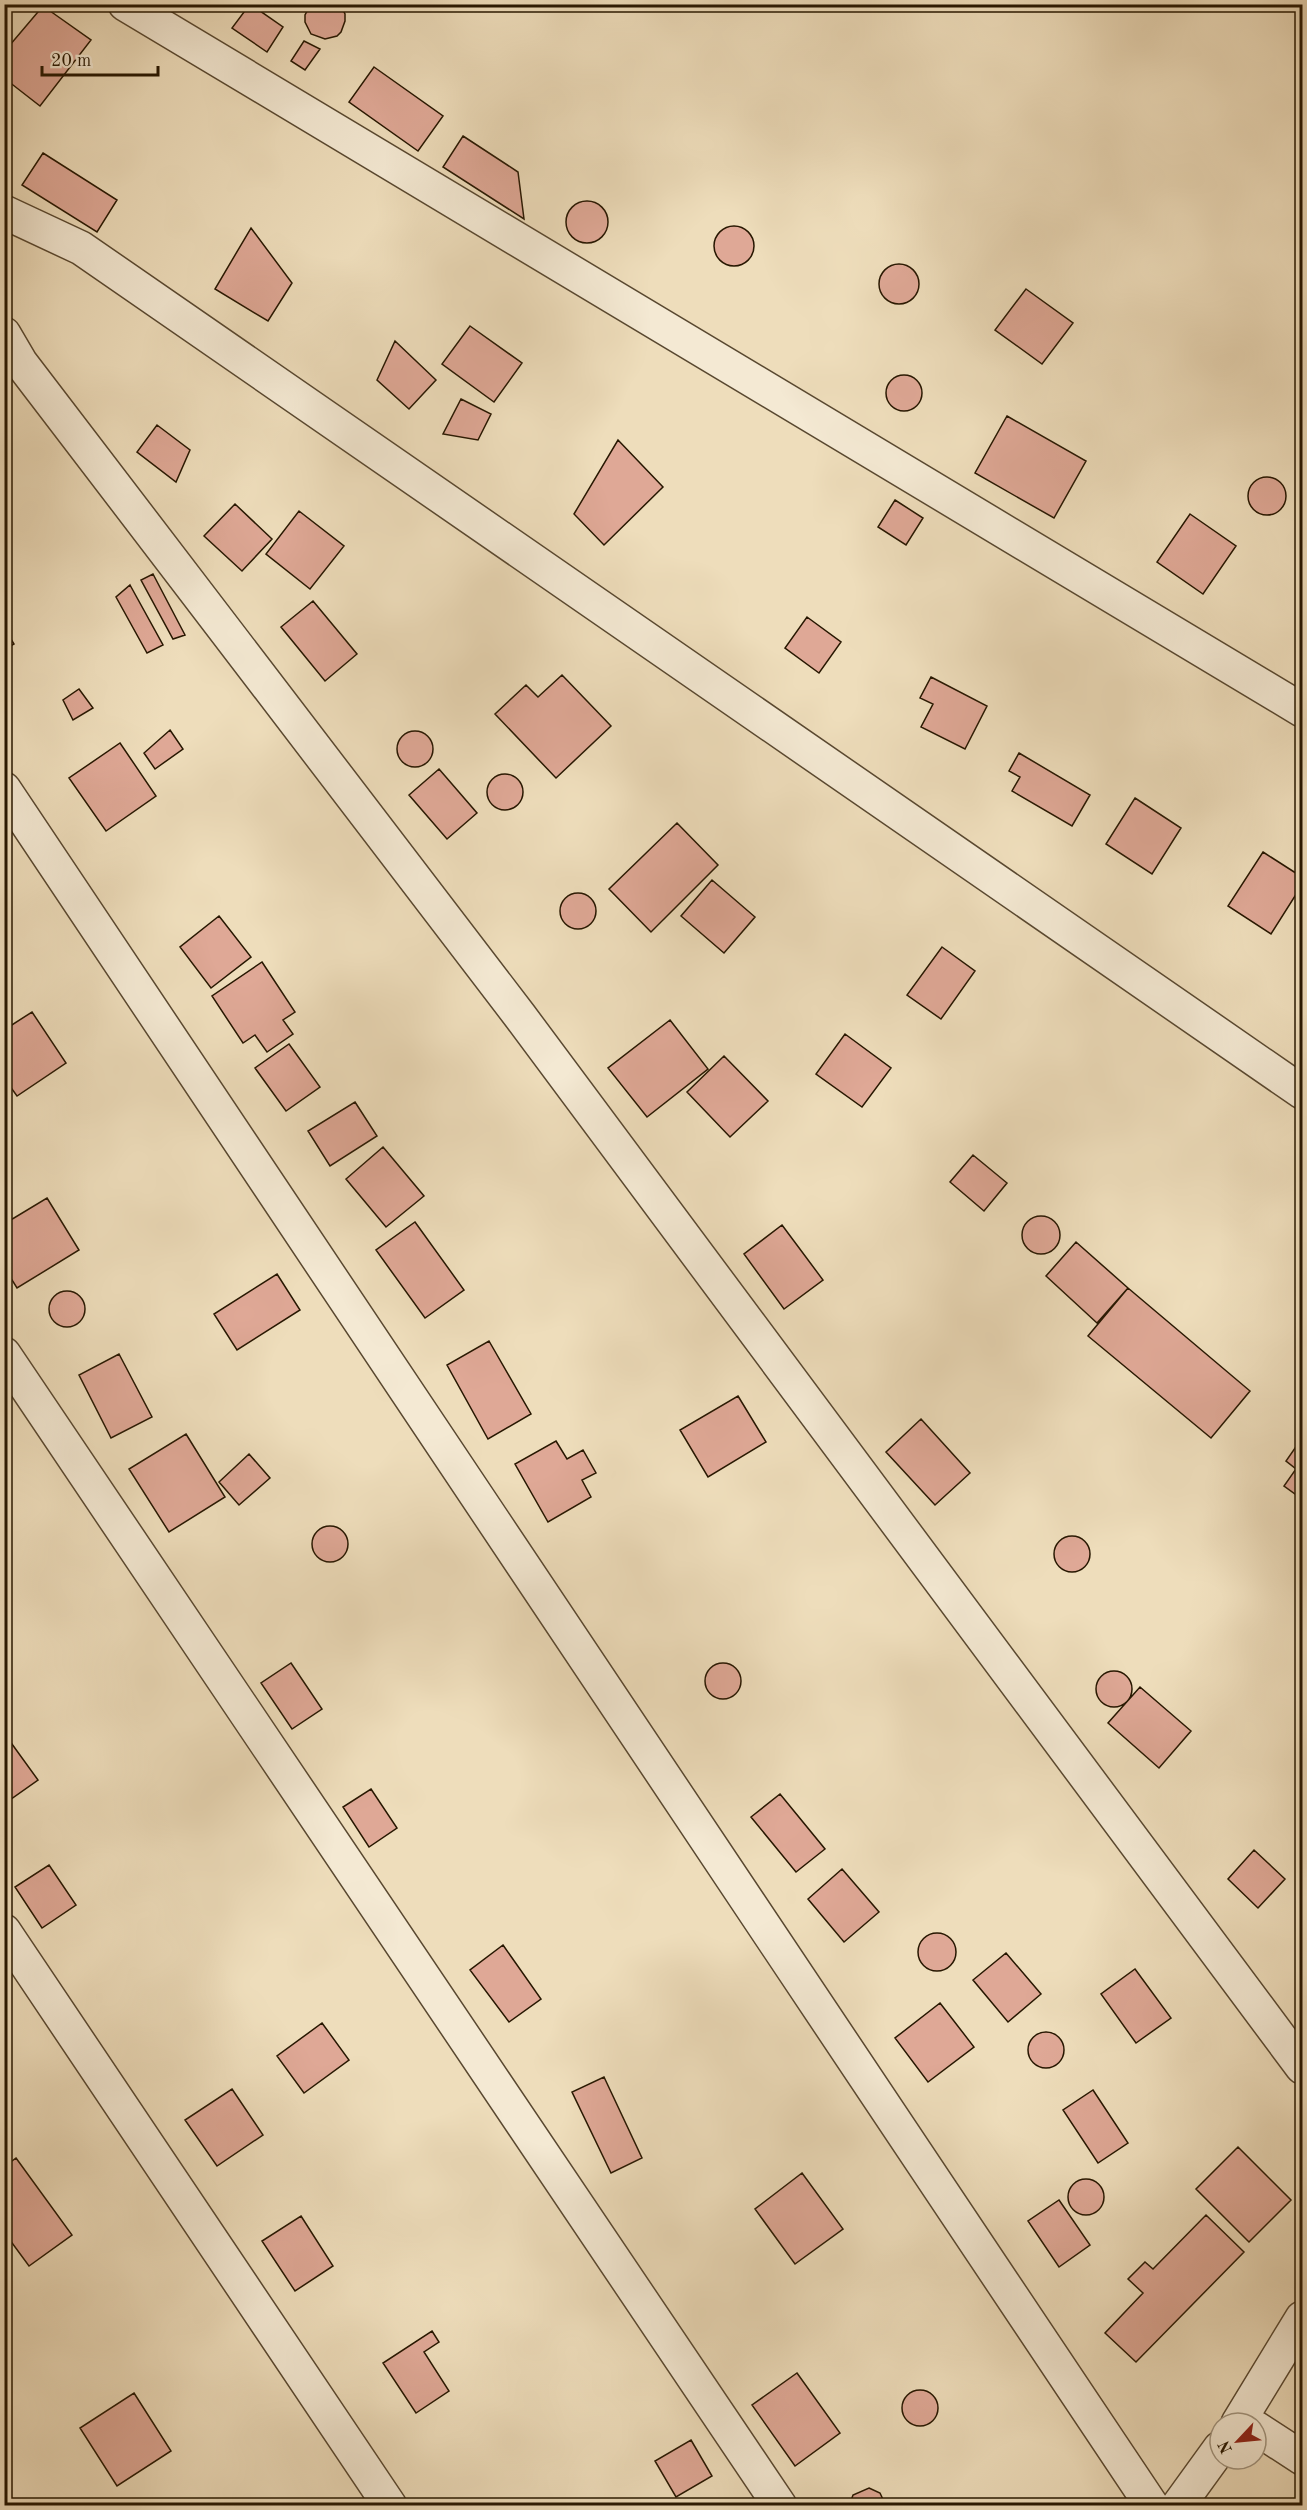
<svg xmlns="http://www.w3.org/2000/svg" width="1307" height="2510" viewBox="0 0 1307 2510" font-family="'Old Standard TT',serif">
<rect width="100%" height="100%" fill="#edb"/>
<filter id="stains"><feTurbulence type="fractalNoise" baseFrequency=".00333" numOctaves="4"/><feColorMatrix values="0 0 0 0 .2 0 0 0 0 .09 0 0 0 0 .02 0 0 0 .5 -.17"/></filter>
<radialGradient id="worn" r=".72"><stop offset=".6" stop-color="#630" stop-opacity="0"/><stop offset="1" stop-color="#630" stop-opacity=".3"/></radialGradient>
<!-- building -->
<path fill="#dfa896" stroke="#271701" stroke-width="1.5" d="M250,4l33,23 -16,25 -35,-24z
M311,4h29l5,10v7l-4,11 -4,4 -12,3 -14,-5 -6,-12v-7z
M43,6l48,34 -51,66 -36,-28v-26z
M304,41l16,8 -15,21 -14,-9z
M374,67l69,49 -25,35 -69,-49z
M463,136l55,36 6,47 -81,-52z
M43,153l74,47 -20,32 -75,-47z
M566 222a21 21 0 1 1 42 0a21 21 0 1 1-42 0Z
M714 246a20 20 0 1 1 40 0a20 20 0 1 1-40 0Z
M251,228l41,55 -24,38 -53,-32z
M879 284a20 20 0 1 1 40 0a20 20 0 1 1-40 0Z
M1026,289l47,34 -31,41 -47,-34z
M470,326l52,37 -28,39 -52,-38z
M395,341l41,39 -27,29 -32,-29z
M886 393a18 18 0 1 1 36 0a18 18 0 1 1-36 0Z
M461,399l30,15 -13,26 -35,-6z
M1007,416l79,45 -32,57 -79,-45z
M157,425l33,25 -14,32 -39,-30z
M618,440l45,47 -59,58 -30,-31z
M1248 496a19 19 0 1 1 38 0a19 19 0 1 1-38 0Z
M895,500l28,18 -17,27 -28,-18z
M235,504l37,35 -30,32 -38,-35z
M299,511l45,35 -34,43 -44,-35z
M1190,514l46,32 -33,48 -46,-32z
M153,574l32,61 -12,4 -32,-59z
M130,585l33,60 -16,8 -31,-56z
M313,601l44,53 -32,27 -44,-54z
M807,617l34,25 -22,31 -34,-25z
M4,628l10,16 -10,6z
M562,675l49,51 -55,52 -61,-64 31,-29 12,12z
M931,677l56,29 -22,43 -44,-22 12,-23 -13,-6z
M79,689l14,19 -20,12 -10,-20z
M170,730l13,19 -28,20 -11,-16z
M397 749a18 18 0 1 1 36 0a18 18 0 1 1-36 0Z
M120,743l36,53 -50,35 -37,-53z
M1019,753l71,42 -18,31 -60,-35 8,-14 -11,-6z
M439,769l38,44 -30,26 -38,-44z
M487 792a18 18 0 1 1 36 0a18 18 0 1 1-36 0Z
M1135,798l46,30 -29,46 -46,-30z
M677,823l41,42 -67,67 -42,-43z
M1263,852l39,25v8l-31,49 -43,-28z
M712,880l43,37 -31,36 -43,-37z
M560 911a18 18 0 1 1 36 0a18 18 0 1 1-36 0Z
M219,916l32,41 -40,31 -31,-41z
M942,947l33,24 -34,48 -34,-24z
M262,962l33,50 -12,8 10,14 -26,18 -12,-17 -12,8 -31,-47z
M32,1012l34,51 -49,33 -13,-18v-48z
M670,1020l38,49 -61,48 -39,-49z
M845,1034l46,34 -29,39 -46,-33z
M289,1044l31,43 -34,24 -31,-43z
M724,1056l44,45 -38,36 -43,-45z
M355,1102l22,34 -47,30 -22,-35z
M383,1147l41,49 -38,31 -40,-48z
M973,1155l34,28 -23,28 -34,-29z
M47,1198l32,52 -62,38 -13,-21v-43z
M1022 1235a19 19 0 1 1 38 0a19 19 0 1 1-38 0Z
M415,1222l49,68 -39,28 -49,-68z
M782,1225l41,55 -39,29 -40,-55z
M1076,1242l52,46 -31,35 -51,-47z
M277,1274l23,36 -63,40 -23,-36z
M1128,1288l122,103 -39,47 -123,-102z
M49 1309a18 18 0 1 1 36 0a18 18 0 1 1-36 0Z
M489,1341l42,73 -43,25 -41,-74z
M119,1354l33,63 -41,21 -32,-63z
M738,1396l28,46 -58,35 -28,-47z
M921,1419l49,54 -35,32 -49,-53z
M186,1434l39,63 -56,35 -40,-63z
M556,1441l11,18 16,-9 13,23 -14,7 9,17 -43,25 -33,-58z
M1300,1441l2,2v56l-18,-13 12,-17 -10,-8z
M249,1454l21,24 -31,27 -20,-23z
M312 1544a18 18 0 1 1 36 0a18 18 0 1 1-36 0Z
M1054 1554a18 18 0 1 1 36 0a18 18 0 1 1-36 0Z
M705 1681a18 18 0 1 1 36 0a18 18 0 1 1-36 0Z
M291,1663l31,46 -30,20 -31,-46z
M1096 1689a18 18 0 1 1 36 0a18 18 0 1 1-36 0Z
M1140,1687l51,44 -32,37 -51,-45z
M4,1733l34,47 -34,24z
M371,1789l26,39 -28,19 -26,-40z
M780,1794l45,55 -29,23 -45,-55z
M1254,1850l31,29 -27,29 -30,-29z
M49,1865l27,40 -34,23 -27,-41z
M842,1869l37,43 -35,30 -36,-43z
M918 1952a19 19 0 1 1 38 0a19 19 0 1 1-38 0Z
M503,1945l38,54 -32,23 -39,-52z
M1006,1953l35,41 -33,28 -35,-42z
M1135,1969l36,49 -35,25 -35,-49z
M940,2003l34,44 -46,35 -33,-44z
M322,2023l27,37 -45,33 -27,-37z
M1028 2050a18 18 0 1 1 36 0a18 18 0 1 1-36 0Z
M604,2077l38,81 -31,15 -39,-81z
M232,2089l31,46 -46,31 -32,-46z
M1093,2090l35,53 -30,20 -35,-53z
M1238,2147l53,53 -42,42 -53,-53z
M16,2158l56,77 -43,31 -25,-34v-34l4,-3 -4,-5v-23z
M802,2173l41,56 -48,35 -40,-55z
M1068 2197a18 18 0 1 1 36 0a18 18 0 1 1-36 0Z
M1059,2200l31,45 -31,22 -31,-46z
M1206,2215l38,37 -108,110 -31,-29 38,-40 -15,-14 17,-17 8,7z
M301,2216l32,50 -38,25 -33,-50z
M432,2331l7,11 -15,10 25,39 -33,22 -33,-50z
M797,2373l43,60 -45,33 -43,-61z
M902 2408a18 18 0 1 1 36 0a18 18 0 1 1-36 0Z
M134,2393l37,58 -54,35 -37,-58z
M691,2440l21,36 -36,21 -21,-36z
M869,2488l11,5 6,13h-37l4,-11z"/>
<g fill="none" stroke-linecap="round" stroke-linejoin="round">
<!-- minor casing -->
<g stroke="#594830" stroke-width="36">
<path id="minor" d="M125,4l1177,706
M4,212l77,36 1221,844
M4,334l17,29 499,653 782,1051
M4,789l1148,1717
M4,1354l776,1152
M4,1931l386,575
M1256,2428l46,30"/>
</g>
<!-- tertiary casing -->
<g stroke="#594830" stroke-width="36">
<path id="tertiary" d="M1238,2423l64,-105
M1178,2506l42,-58"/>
</g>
<!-- minor -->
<use href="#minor" stroke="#f4e9d3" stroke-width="33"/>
<!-- tertiary -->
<use href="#tertiary" stroke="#f4e9d3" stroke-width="33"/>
</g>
<!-- margin -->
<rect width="1307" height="2510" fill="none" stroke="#edb" stroke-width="24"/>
<rect x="6" y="6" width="1295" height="2498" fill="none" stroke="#271701" stroke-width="3"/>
<rect x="12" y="12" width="1283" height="2486" fill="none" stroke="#271701" stroke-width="1.5"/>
<!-- north arrow -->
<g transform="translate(1238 2441) rotate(244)"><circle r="28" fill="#f4e9d3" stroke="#a2957f" stroke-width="1.5"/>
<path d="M0-4.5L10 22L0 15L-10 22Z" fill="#8f2418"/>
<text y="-9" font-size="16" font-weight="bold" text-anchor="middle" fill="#271701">N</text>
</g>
<!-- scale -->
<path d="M42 66v9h116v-9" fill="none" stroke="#271701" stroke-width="3"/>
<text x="51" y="66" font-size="18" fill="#271701" stroke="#f4e9d3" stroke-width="4.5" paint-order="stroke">20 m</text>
<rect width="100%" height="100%" filter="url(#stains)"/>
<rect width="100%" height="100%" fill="url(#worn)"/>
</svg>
